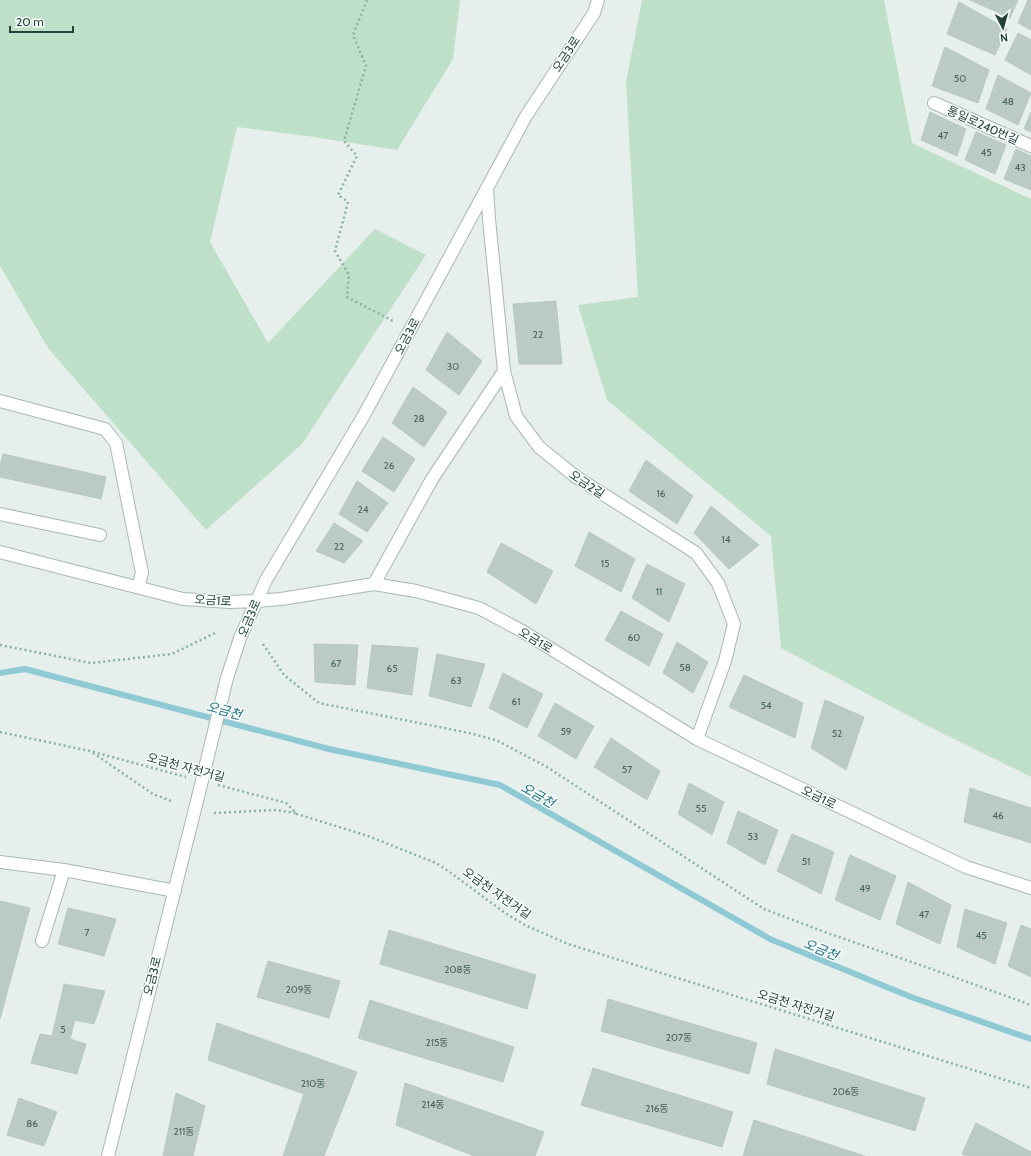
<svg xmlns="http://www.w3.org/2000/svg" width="1031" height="1156" viewBox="0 0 1031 1156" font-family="Cabin,'Noto Sans KR',sans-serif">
<rect width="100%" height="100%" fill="#e6efeb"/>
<!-- green -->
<path fill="#bfe0c8" d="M0,0h460l-7,59 -56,91 -83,-13 -77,-10 -27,115 58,101 107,-114 51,26 -124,189 -96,86 -158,-182 -48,-82z
M642,0h242l28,143 119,56v578l-107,-53 -143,-76 -10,-112 -164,-136 -29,-95 60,-8 -12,-215z"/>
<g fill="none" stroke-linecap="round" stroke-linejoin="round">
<!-- stream -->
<path stroke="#8ec9d4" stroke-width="6" d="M0,673l25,-4 304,80 171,36 270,154 141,58 120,42"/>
</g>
<!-- building -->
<path fill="#bbcac4" stroke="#b8c9c2" d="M970,0h48l-8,18z
M1028,0h3v30l-13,-7z
M959,2l48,27 -12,26 -48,-21z
M1018,33l13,7v35l-26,-15z
M945,47l44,23 -11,33 -46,-17z
M998,75l33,18 -13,32 -32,-16z
M930,112l36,17 -9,27 -36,-16z
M1031,112v20l-7,-3z
M976,132l30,13 -11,29 -30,-14z
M1016,149l15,7v34l-27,-11z
M556,301l6,63h-43l-6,-60z
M447,332l35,29 -23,34 -33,-25z
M413,387l34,25 -23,35 -32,-24z
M383,437l32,22 -21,33 -32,-21z
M3,454l103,23 -5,22 -101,-22v-11z
M646,460l47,36 -16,28 -48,-33z
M357,481l31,22 -21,29 -28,-18z
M711,506l48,39 -30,24 -35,-36z
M334,523l29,18 -19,22 -28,-12z
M589,532l46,27 -14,33 -46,-26z
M501,543l52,28 -17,33 -49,-32z
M647,564l38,20 -16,38 -37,-24z
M621,611l42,23 -14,32 -44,-26z
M677,642l31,20 -15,31 -30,-20z
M314,644l44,1 -3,40 -40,-3z
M372,645l46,3 -6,47 -45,-7z
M437,654l48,10 -14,43 -42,-11z
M503,673l40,21 -16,34 -38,-20z
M744,675l59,28 -8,35 -66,-31z
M825,700l39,17 -18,53 -35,-22z
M555,703l39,23 -18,33 -38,-23z
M611,738l49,33 -13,29 -53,-33z
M689,783l35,19 -12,33 -34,-21z
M970,788l61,20v35l-67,-21z
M738,811l40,19 -13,35 -38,-22z
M792,834l42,18 -13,42 -44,-23z
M850,855l46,21 -16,44 -45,-20z
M908,882l43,23 -11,39 -44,-20z
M0,901l30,7 -30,111z
M68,908l48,11 -12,37 -46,-12z
M965,909l42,14 -12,41 -38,-17z
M1021,925l10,4v48l-23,-11z
M389,930l147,45 -9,34 -147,-45z
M268,961l72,20 -11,37 -72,-21z
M64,984l41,7 -11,33 -19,-4 -5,19 16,5 -9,30 -46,-11 9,-29 12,2z
M608,999l149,44 -8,31 -148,-43z
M370,1000l144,47 -11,35 -145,-44z
M217,1023l140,49 -33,84h-41l21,-62 -96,-34z
M775,1049l150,49 -10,33 -148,-47z
M593,1068l140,44 -11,35 -141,-42z
M405,1083l139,49 -9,24h-61l-78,-31z
M176,1093l29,13 -12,50h-30z
M19,1098l38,14 -13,34 -37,-11z
M754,1120l111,36h-122z
M976,1123l55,29v4h-65l-4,-2z"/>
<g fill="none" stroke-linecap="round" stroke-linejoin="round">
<!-- lane casing -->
<g stroke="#a8b8b2" stroke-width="14">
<path id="lane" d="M0,514l100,21"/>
</g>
<!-- street casing -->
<g stroke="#a8b8b2" stroke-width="14">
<path id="street" d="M934,103l97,43
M487,188l2,31 15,152 12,45 23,31 37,30 120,76 22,30 16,41 -9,37 -28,78
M0,401l105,28 11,14 26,130 -4,14
M0,552l62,16 121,31 47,3 26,-1 25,-2 93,-15 42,7 63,17 43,23 175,108 269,128 65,21
M374,584l58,-105 72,-108
M227,678l13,-40 26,-58 98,-165 162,-299 68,-103 4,-13
M0,862l64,8 111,21
M42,941l22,-71
M108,1156l90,-359"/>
</g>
<!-- path -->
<path stroke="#86b3a5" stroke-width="2.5" stroke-dasharray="2 3" stroke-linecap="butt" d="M367,0l-14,35 13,31 -22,75 13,15 -19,39 10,7 -13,49 14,24 -2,22 48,25
M263,644l21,31 35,28 150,30 27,7 51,27 217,142 66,25 96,33 105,38
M0,645l91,18 81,-9 45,-22
M0,732l90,19 96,26
M93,753l60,41 18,7
M218,785l68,18 11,11 71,22 68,27 15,10 54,40 20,12 43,19 463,144
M214,813l61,-3 21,3"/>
<!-- lane -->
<use href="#lane" stroke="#fff" stroke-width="12"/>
<!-- street -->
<use href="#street" stroke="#fff" stroke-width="12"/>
<!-- street-bridge casing -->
<g stroke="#a8b8b2" stroke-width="14" stroke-linecap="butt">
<path id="street-bridge" d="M198,797l29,-119"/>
</g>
<!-- street-bridge -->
<use href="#street-bridge" stroke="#fff" stroke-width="12"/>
</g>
<g text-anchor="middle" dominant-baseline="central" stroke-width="3" stroke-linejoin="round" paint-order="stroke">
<!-- number labels -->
<g font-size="10" fill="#4a645c">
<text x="960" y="78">50</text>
<text x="1008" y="101">48</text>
<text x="943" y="135">47</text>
<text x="986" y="152">45</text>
<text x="1020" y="167">43</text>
<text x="538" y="334">22</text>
<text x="453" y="366">30</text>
<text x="419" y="418">28</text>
<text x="389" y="465">26</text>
<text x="661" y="493">16</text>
<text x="363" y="509">24</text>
<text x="726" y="539">14</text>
<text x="339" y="546">22</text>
<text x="605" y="563">15</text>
<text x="659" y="591">11</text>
<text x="634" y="637">60</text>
<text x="336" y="663">67</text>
<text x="685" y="667">58</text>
<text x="392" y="668">65</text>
<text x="456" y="680">63</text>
<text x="516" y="701">61</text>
<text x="766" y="705">54</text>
<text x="566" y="731">59</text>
<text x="837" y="733">52</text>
<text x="627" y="769">57</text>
<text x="701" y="808">55</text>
<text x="998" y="815">46</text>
<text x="753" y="836">53</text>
<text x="806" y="861">51</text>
<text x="865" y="888">49</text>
<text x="924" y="914">47</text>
<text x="87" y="932">7</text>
<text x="981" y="935">45</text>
<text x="458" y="969">208동</text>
<text x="299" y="989">209동</text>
<text x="63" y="1029">5</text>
<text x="679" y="1037">207동</text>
<text x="437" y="1042">215동</text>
<text x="313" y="1083">210동</text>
<text x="846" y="1091">206동</text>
<text x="433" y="1104">214동</text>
<text x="657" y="1108">216동</text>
<text x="32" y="1123">86</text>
<text x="184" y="1131">211동</text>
</g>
<!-- street labels -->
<g font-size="12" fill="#24423a" stroke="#f7fbf9">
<text transform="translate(566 54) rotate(-57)">오금3로</text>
<text transform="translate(983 125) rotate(24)">통일로240번길</text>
<text transform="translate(407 336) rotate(-62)">오금3로</text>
<text transform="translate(587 484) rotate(34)">오금2길</text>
<text transform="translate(213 600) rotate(3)">오금1로</text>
<text transform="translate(249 618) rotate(-67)">오금3로</text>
<text transform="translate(536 640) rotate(31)">오금1로</text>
<text transform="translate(186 767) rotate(15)">오금천 자전거길</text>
<text transform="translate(819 797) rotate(26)">오금1로</text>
<text transform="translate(497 893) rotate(35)">오금천 자전거길</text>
<text transform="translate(152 976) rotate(-76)">오금3로</text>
<text transform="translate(796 1005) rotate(17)">오금천 자전거길</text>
</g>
<!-- water labels -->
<g font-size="13" font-style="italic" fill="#1c6f80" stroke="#f7fbf9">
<text transform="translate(224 710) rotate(15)">오금천</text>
<text transform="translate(538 795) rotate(30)">오금천</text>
<text transform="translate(821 949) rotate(22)">오금천</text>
</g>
</g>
<!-- north arrow -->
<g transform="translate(1003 28) rotate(174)" stroke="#f7fbf9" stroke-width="3" paint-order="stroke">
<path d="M0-3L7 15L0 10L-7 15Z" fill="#24423a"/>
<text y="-6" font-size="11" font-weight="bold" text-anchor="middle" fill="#24423a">N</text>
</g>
<!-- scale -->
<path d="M10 26v6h63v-6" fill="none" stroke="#24423a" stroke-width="2"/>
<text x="16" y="26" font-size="12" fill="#24423a" stroke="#f7fbf9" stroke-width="3" paint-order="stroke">20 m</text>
</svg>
